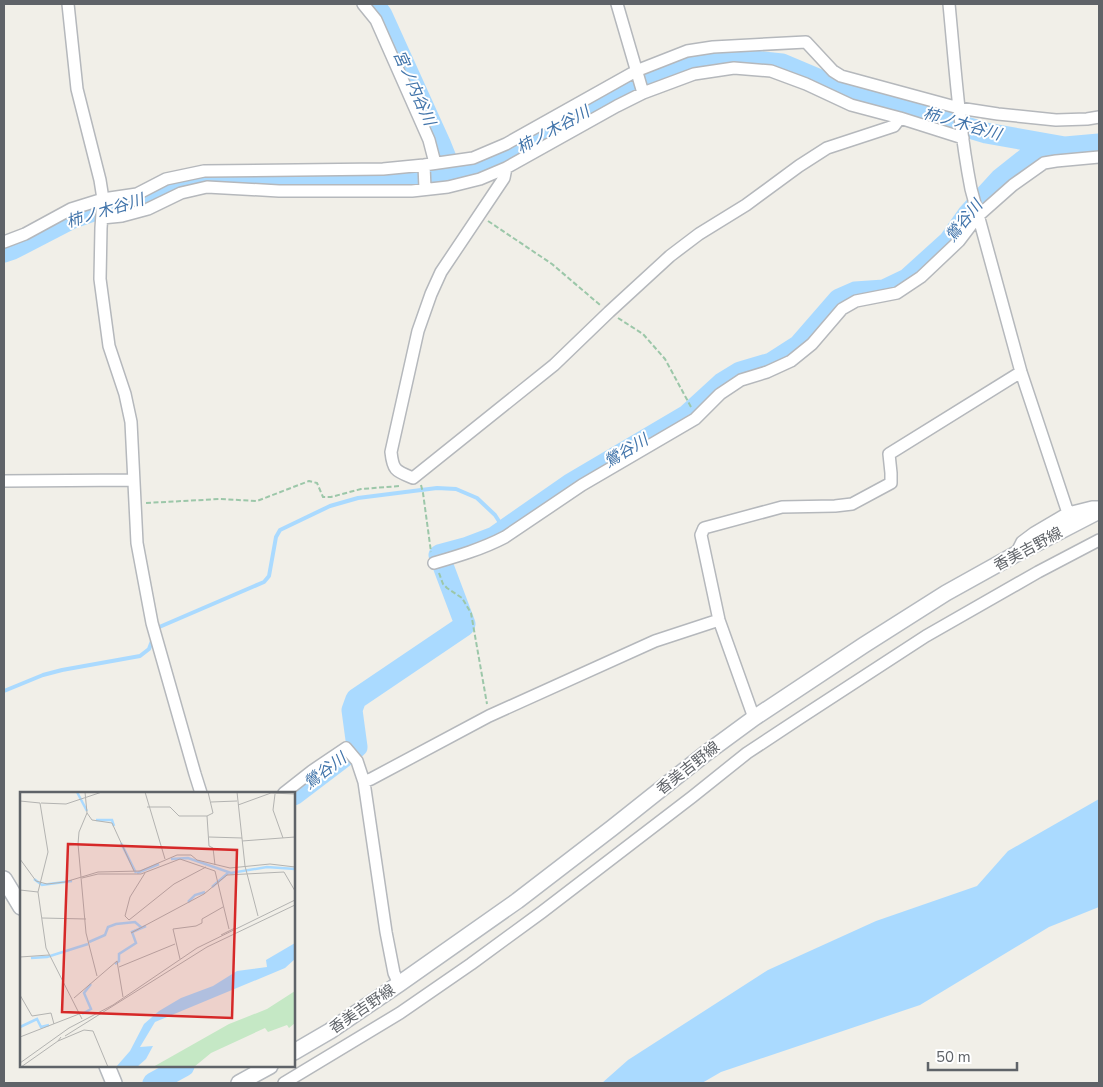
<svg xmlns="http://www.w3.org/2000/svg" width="1103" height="1087" viewBox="0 0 1103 1087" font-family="'Nunito Sans','Noto Sans JP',sans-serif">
<rect width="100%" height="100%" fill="#f1efe8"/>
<!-- water -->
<path fill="#aadaff" d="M1099,799v108l-50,20 -129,78 -199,67 -19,11h-100l26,-23 140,-90 108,-49 101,-35 31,-35z"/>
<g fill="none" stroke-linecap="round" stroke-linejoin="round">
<!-- stream -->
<path stroke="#aadaff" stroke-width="4" d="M157,628l107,-46 5,-6 7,-39 4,-7 50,-24 28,-8 79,-10 19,1 21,9 18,17 9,14
M4,691l39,-16 19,-5 78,-14 9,-7 3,-8"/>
<!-- river -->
<path stroke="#aadaff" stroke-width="21" d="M374,4l8,11 58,128 12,30
M4,252l9,-3 60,-31 20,-7 50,-9 34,-19 28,-5 98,4 106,-3 43,-6 37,-7 56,-28 75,-45 66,-27 49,-7 47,5 45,19 80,26 79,24 79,14 34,-3
M294,795l63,-48 -5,-37 4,-11 108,-73 1,-2 -26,-69 26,-7 29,-11 76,-53 117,-69 35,-32 18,-11 31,-9 28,-18 40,-46 16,-7 29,-2 23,-11 42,-38 19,-27 32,-35 29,-23 29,-7
M153,1083l31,-17"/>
<!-- street casing -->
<g stroke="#b5b8bc" stroke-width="14">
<path id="street" d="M68,4l9,85 23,91 3,19 -2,29 -1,51 9,67 16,48 6,28 6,121 15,80 43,151 6,19
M363,4l13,16 53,120 6,23
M617,4l26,89
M949,4c6,62 10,124 22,185l50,183 47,141
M424,165l1,24
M506,168l-2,10 -63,94 -10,22 -13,37 -27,121c2,19 5,19 22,26l141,-113 55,-53 61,-56 29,-22 47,-29 53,-39 28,-18 67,-22 6,-8
M102,218l20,-2 26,-7 33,-16 26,-6 72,4h133l36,-4 32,-8 26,-11 111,-62 26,-13 51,-19 40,-6 37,3 35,13 45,21 49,13 63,20
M4,242l21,-8 46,-25 32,-10 34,-5 29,-15 38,-8 179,-2 41,-4 49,-7 33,-14 130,-73 51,-20 26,-4 93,-5 27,29 8,5 118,32 39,6 58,6 31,-1 12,-2
M4,481l129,-1
M1016,554l6,-12 12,-9 34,-20 24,-6h7
M434,563c24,-7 48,-14 71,-26l77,-52 113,-66 25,-25 21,-14 26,-8 24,-11 21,-17 30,-35 14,-8 41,-8 24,-16 38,-36 19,-25 35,-31 31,-22 12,-2 43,-4
M754,718l-35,-98 -18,-85 3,-7 78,-21 53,-1 17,-2 39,-21v-10l-2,-19 132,-82
M364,782l7,-3 118,-63 166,-75 64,-21
M284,793l28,-22 34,-23 11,13 7,21 22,150 8,41 5,11
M284,1083l116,-70 71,-49 71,-52 150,-115 55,-44 53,-35 126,-82 112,-64 61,-32"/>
</g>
<!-- secondary casing -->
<g stroke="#b6babf" stroke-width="18">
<path id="secondary" d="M4,879l17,28
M294,1052l36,-21 69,-47 118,-83 95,-73 93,-74 49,-36 110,-73 82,-52 70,-39 83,-43
M107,1066l7,17
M239,1083l31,-17"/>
</g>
<!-- path -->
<path stroke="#9cc7a9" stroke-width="2" stroke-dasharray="5 2.5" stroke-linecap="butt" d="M488,221l64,43 48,41
M618,318l25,16 22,25 26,48
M421,485l2,8 8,59
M146,503l74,-4 37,2 52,-20 8,2 6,14h8l30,-8 39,-3
M439,573l4,11 4,4 15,10 9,15 16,91"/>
<!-- street -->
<use href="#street" stroke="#fff" stroke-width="11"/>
<!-- secondary -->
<use href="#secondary" stroke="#fff" stroke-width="15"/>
</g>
<g text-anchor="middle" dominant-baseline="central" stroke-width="4" stroke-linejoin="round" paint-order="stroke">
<!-- street labels -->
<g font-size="15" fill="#5f6368" stroke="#fff">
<text transform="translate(1028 549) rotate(-28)">香美吉野線</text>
<text transform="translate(688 768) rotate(-38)">香美吉野線</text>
<text transform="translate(362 1009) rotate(-34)">香美吉野線</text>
</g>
<!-- water labels -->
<g font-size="16" font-style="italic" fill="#4174aa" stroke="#fff">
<text transform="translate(414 88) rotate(66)">宮ノ内谷川</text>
<text transform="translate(962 124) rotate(16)">柿ノ木谷川</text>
<text transform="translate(553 130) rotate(-29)">柿ノ木谷川</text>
<text transform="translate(105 211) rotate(-17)">柿ノ木谷川</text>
<text transform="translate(964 221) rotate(-51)">鶯谷川</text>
<text transform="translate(626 451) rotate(-31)">鶯谷川</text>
<text transform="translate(325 771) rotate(-37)">鶯谷川</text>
</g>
</g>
<!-- overview -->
<g transform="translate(20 792)">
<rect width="275" height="275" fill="#f1efe8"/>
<path d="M275,199v32l-6,5 -2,-3 -19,7 -3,-4 -54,25 -17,14h-41l76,-43 38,-15z" fill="#c5e8c5"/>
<path d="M275,151v16l-10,9 -130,54 -15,25 13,-1 -7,13 -9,8h-21l14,-16 14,-27 15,-13 22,-13 32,-12 24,-15 30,-4 -1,-7z" fill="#aadaff"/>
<path fill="none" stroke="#aadaff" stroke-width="2.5" d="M57,0l10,19M76,28h16l2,6M101,51l15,30M151,67l17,-1 43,15 36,-6 28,2M117,81l22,-9M14,87l8,6 30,-4M192,95l16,-14M168,110l7,-7 10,-3M69,150l16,-7 3,-8 8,-3 19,-2 7,6M11,166l16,-1 41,-13M95,172l4,-3v-7l17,-11 -4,-11 14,-6M62,222l9,-5 -7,-16 7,-9M0,235l17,-8 4,8 8,-2"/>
<path fill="none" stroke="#b3b3b1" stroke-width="1" d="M65,0l2,21 -8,19 -1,12 8,89 11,43M94,0h31M125,0l20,67M217,0l8,74 13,50M255,2l-2,16 10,28M0,9l20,2 8,49 -10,40 8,56 36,71M191,10l26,-1M21,11l25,1 36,-12M218,13l33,-12 24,1M127,15h23l9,9h28l6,-3 -5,-21M67,21l5,7 20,3 22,48M187,24l2,30 4,2 2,17M189,45l33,1M222,49l53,-4M0,67l16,22 11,3 18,-2 33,-10 42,-1 37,-16h14l6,5 33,8 40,-4 25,3M195,79l14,58M125,81l-15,24 -5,19 4,4 45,-36 32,-17M62,86l16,-4h43l39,-15 35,12M0,98l18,2M22,126l44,1M111,141l73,-39 23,-19 57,-3 11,19M201,143l14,-7M0,165l29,-2M160,167l-7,-30 23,-3 6,-3v-4l21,-12M99,175l56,-23M0,203l12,21 19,-3 3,11M54,206l43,-37 6,36M45,244l142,-89 88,-42M0,245l59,-23M41,245l-3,4 26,-11 9,1 15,36M0,271l49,-35 44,-23 84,-57 98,-48M1,275l37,-26"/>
<path fill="#d62828" fill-opacity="0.15" stroke="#d62828" stroke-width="2.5" d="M48,52l169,6 -5,168 -170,-6z"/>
<rect width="275" height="275" fill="none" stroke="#5f6368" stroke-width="2.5"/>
</g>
<!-- border -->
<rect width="1103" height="1087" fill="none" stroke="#5f6368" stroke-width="10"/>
<!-- scale -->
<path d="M928 1062v8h89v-8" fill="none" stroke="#5f6368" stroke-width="2.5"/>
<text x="936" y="1062" font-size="15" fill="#5f6368" stroke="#ffffff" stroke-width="4" paint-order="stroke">50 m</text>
</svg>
